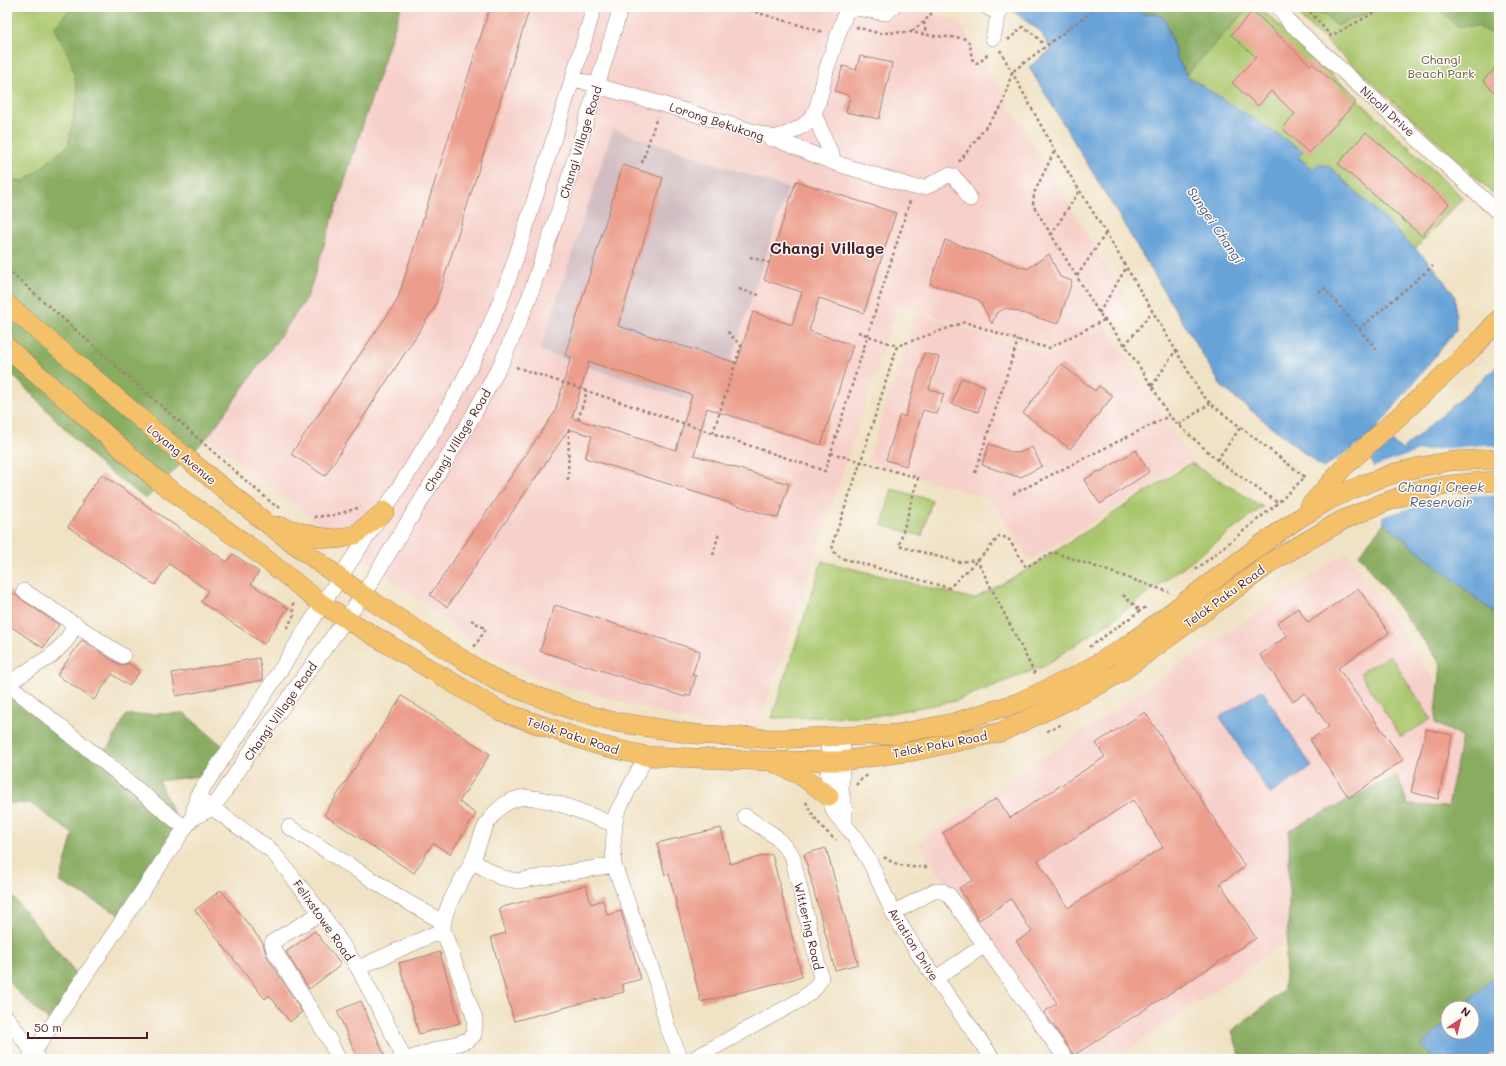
<svg xmlns="http://www.w3.org/2000/svg" width="1506" height="1066" viewBox="0 0 1506 1066" font-family="Mali,sans-serif">
<rect width="100%" height="100%" fill="#fdfcf7"/>
<filter id="ink" filterUnits="userSpaceOnUse"><feTurbulence type="fractalNoise" baseFrequency=".025" numOctaves="2"/><feDisplacementMap in="SourceGraphic" scale="8" xChannelSelector="R" yChannelSelector="G"/><feConvolveMatrix kernelMatrix="1 2 1 2 8 2 1 2 1" color-interpolation-filters="sRGB"/></filter>
<filter id="wash" filterUnits="userSpaceOnUse"><feTurbulence type="fractalNoise" baseFrequency=".012" numOctaves="4" result="noise"/><feDisplacementMap in="SourceGraphic" scale="16" xChannelSelector="R" yChannelSelector="G"/><feGaussianBlur stdDeviation="0.9" result="paint"/><feColorMatrix in="noise" values="0 0 0 0 0 0 0 0 0 0 0 0 0 0 0 0 0 1.4 0 .05"/><feComposite in="paint" operator="in"/></filter>
<g filter="url(#wash)">
<rect width="100%" height="100%" fill="#f0e2c4"/>
<!-- built -->
<path fill="#f7d0ca" d="M401,7h514l43,14 173,286 -81,45 -152,-48 -141,428 -51,-6 -168,-48 -52,-26 -279,-214 100,-140z
M916,313l135,43 53,-32 87,136 -161,101 -36,-57 -6,-5 -120,-38z
M1346,552l153,222v23l-385,262h-48l-148,-216z"/>
<!-- industrial -->
<path fill="#d2bec2" d="M613,129l175,59 -73,221 -175,-58z"/>
<!-- green -->
<path fill="#abc76e" stroke="#7a734c" d="M7,7h174l-174,238z
M1249,7h9l11,9 194,182 -48,51 -86,-83 -16,3 -15,-12 4,-6 -116,-76z
M1295,7h204v192l-61,-57 -135,-122z
M1191,463l72,44 -149,112 -70,47 -89,35 -81,15 -102,2 50,-157 152,38 51,-28z
M892,489l40,11 -10,36 -40,-11z
M1390,655l41,64 -30,18 -41,-64z"/>
<!-- forest -->
<path fill="#88ac61" stroke="#696646" d="M72,7h329l-94,291 -100,140 -61,61 -47,-35 -92,-95v-189l18,1 43,-35 10,-52 -7,-34 -17,-32z
M1135,7h114l-63,68 -9,-17 -9,-30 -13,-15 -12,1z
M1295,7h87l-46,19 -12,-13 -24,-1z
M1437,7h62v28l-9,-2 -13,-7h-20z
M1384,523l115,94v355l-38,36h-13v12l-26,25 12,14h-193l-9,-28 52,-41 5,-84v-76l108,-55 11,30 40,2 14,-70 -27,-14 6,-59 -82,-110z
M7,681l70,61 31,7 18,-34 58,-2 46,39 -15,22 -56,7 23,52 -58,84 -64,-35 13,-48 -43,-31 -23,1z
M7,875l5,21 64,78 -23,51 -35,-33 -11,-13z"/>
<!-- water -->
<path fill="#67a3d8" stroke="#586182" d="M1009,7h126l8,7 12,-1 10,6 12,39 9,17 117,76 -5,6 15,12 5,-5 11,2 104,100 22,30 1,34 -79,98 25,22 97,-85v252l-115,-94 -11,-59 -11,-22 -39,26 -101,-81 -193,-320 22,-17 -11,-19 -17,-12z
M1262,690l50,77 -42,27 -50,-77z
M1499,972v81h-11l2,6h-56l-12,-14 26,-25v12h24v-24h-11z"/>
<!-- pier -->
<path fill="#f0e2c4" d="M1485,445l14,2v49l-24,-1 -61,12 -34,10 -9,-49 48,-17z"/>
<g id="blocks">
<!-- building -->
<path fill="#ec9d8b" fill-rule="evenodd" d="M490,7h40l-95,300 -110,169 -34,-22 106,-153z
M1253,11l57,54 2,-2 44,39 -47,51 -27,-25 13,-14 -24,-23 -13,15 -26,-23 24,-26 -25,-22z
M860,56l32,7 -13,56 -33,-7 4,-16 -15,-5 8,-25 13,4z
M1499,65v32l-16,-17z
M1366,132l83,72 -27,32 -84,-72z
M623,165l40,13 -45,148 119,37 16,-51 39,13 10,-33 -38,-12 32,-99 100,32 -32,100 -45,-15 -10,33 44,14 -32,100 -114,-37 -13,47 95,29 -11,34 -193,-60 7,-22 -23,-7 -122,178 -17,-12 125,-183 16,-55 -6,-2zM589,362l103,33 -16,55 -104,-32z
M945,240l82,29 22,-15 11,23 12,4 -14,43 -52,-16 -10,5 -4,11 -13,-24 -49,-16z
M924,353l15,4 -10,32 15,5 -7,20 -14,-4 -17,56 -20,-6 14,-45 5,2z
M1061,364l34,27 4,-5 14,10 -43,53 -47,-36z
M961,378l24,8 -7,26 -26,-8z
M989,444l25,9 8,-1 10,-5 10,19 -21,11 -6,-1 -33,-11z
M1136,450l13,22 -49,32 -16,-24 15,-9 1,1z
M102,474l125,88 6,-8 26,18 -8,12 37,24 -24,36 -63,-42 7,-11 -39,-27 -14,21 -87,-58 15,-24 -1,-1z
M1358,588l31,45 -51,35 65,92 -54,38 -39,-58 19,-13 -24,-34 -12,8 -33,-46 27,-19 -10,-13 21,-15 10,15z
M7,589l52,36 -16,23 -36,-24z
M555,605l145,46 -8,24 4,1 -6,20 -4,-1 -1,2 -145,-46z
M82,640l36,24 5,1 5,-2 12,8 -11,15 -17,-12 -18,26 -37,-25z
M259,658l4,22 -87,16 -4,-23z
M402,696l88,58 -31,48 17,12 -26,40 -17,-11 -19,30 -90,-58z
M1145,712l100,155 -25,16 36,55 -182,117 -30,-43 13,-9 -41,-62 16,-9 -21,-33 -32,21 -20,-32 14,-8 -30,-47 54,-35 13,20 95,-61 -9,-14zM1133,800l30,47 -95,61 -30,-47z
M1426,729l26,6 -14,64 -27,-7z
M721,828l9,36 42,-10 30,123 -101,25 -32,-128 -4,1 -8,-32z
M826,848l32,116 -23,6 -31,-116z
M586,885l5,19 12,-4 4,15 14,-4 20,68 -19,5 2,8 -110,29 -23,-84 15,-4 -7,-25z
M221,890l42,53 3,12 36,57 -12,10 -21,-27 -4,4 -70,-89z
M315,931l26,34 -32,24 -23,-37z
M440,952l20,71 -41,11 -20,-71z
M361,1001l25,58h-28l-21,-48z"/>
</g>
</g>
<g filter="url(#ink)">
<use href="#blocks" fill-opacity="0" stroke="#9d8078" stroke-width="1"/>
<g fill="none" stroke-linecap="round" stroke-linejoin="round">
<!-- minor casing -->
<g stroke="#9d8078" stroke-width="16">
<path id="minor" d="M851,7l35,6 7,-6
M987,7l12,6 -6,25
M1279,7l11,16 209,190
M573,78l24,8 65,18 106,32 67,27 79,24h12l22,-12 5,1 10,11 7,12
M814,114l21,49
M771,139c16,-5 33,-10 42,-24 6,-8 10,-33 13,-44 7,-22 14,-43 22,-64
M24,591l99,65
M7,683l178,145
M7,684l44,-28 15,-15 10,-17
M829,737l-1,24 1,35 5,16 20,24 17,28 22,49 26,42 74,104
M843,737l-2,52 4,22v13
M646,756l-30,58 -3,32 1,19 42,116 11,45 14,33
M204,802l68,49 49,62 37,55 35,67 11,24
M192,819l5,-23c50,-70 94,-145 142,-217 53,-81 109,-161 149,-249 20,-44 33,-89 48,-135 20,-63 40,-125 58,-188
M289,827l115,73 39,22
M472,861l28,16 17,4 97,-16
M321,913l-44,26 -5,4 2,7 56,91 8,18
M893,913l41,-22h8l7,4 117,164
M358,968l85,-38
M936,978l49,-33
M7,1018l31,41
M29,1059l156,-231 7,-9 20,-11 8,-10 37,-56 106,-147 107,-174 32,-59 27,-64 32,-94 60,-197
M408,1059l60,-19 6,-5 1,-16 -32,-89c0,-23 18,-47 28,-67 8,-14 9,-31 19,-44 6,-9 16,-17 26,-20 21,-8 78,18 99,26
M693,1059l109,-60 13,-11 6,-10 -29,-123 -17,-19 -30,-20"/>
</g>
<!-- major casing -->
<g stroke="#9d8078" stroke-width="20">
<path id="major" d="M7,304l183,157 75,61 98,73 78,51 56,35 81,31 32,9 83,13 82,5 122,-5 56,-11 64,-20 61,-28 47,-28 141,-106 32,-22 29,-18 35,-16 33,-12 25,-6 31,-6 48,-2
M7,347l150,133 101,73 64,51 24,15 154,92 98,34 48,11 124,5h71l73,-10 87,-19 85,-40 35,-20 155,-113 67,-39 40,-17 34,-12 31,-6 32,-3 19,-1
M1310,506l34,-39 131,-121 24,-27
M278,526l40,11 19,2 18,-4 30,-24
M776,764l24,11 29,21"/>
</g>
<!-- path -->
<path stroke="#9d8078" stroke-width="2.5" stroke-dasharray="3 3" stroke-linecap="butt" d="M738,7l85,25
M1306,7l25,29 54,-29
M924,22l2,12
M856,27l22,6 33,-1 24,4 28,2 5,3 2,4 2,14 4,4 4,-1 9,-9
M912,31l12,-9 13,-15
M1008,40l15,-13 13,9 6,7
M1000,50l55,101 51,82 95,160 9,10 11,9 84,65 -27,26 -85,69
M1054,152l-20,41 -1,12 66,108 26,32 27,41 17,30 48,44 61,43
M959,162l43,-56 10,-34 85,-65
M642,163l15,-46
M1051,235l28,-44
M750,257l20,6
M7,269l230,204 36,31 10,5
M1077,276l29,-43
M739,289l20,6
M1319,292l5,-4 35,41 74,-63
M1099,313l27,-45
M1104,320l-55,28 -31,-8 -53,-18 -68,24 -36,115 -29,84 2,7 7,6 108,30 40,-39 10,-13 9,2 18,29 27,-15 116,40
M1359,329l18,21
M858,332l39,14
M1125,345l27,-33
M516,367l309,104 85,-270
M1152,386l24,-36
M578,420l9,-29
M1179,425l31,-22
M713,433l28,-87 -15,-16
M831,453l87,25 -19,68 59,16 19,-2 59,116
M1217,460l23,-32
M975,473l43,-133
M568,480l1,-51
M1013,494l156,-78
M314,517l20,-2 27,-8
M713,555l6,-22
M1123,595l18,16
M471,620l15,9 -12,18
M287,628l7,-13 -1,-12
M1089,647l58,-41
M1047,731l8,-3 7,-4
M856,785l4,-5 8,-5
M806,802c6,14 17,28 30,38
M884,857c14,10 28,11 45,10"/>
<!-- minor -->
<use href="#minor" stroke="#fff" stroke-width="15"/>
<!-- major -->
<use href="#major" stroke="#f4c16a" stroke-width="19"/>
</g>
</g>
<g text-anchor="middle" dominant-baseline="central" stroke-width="3" stroke-linejoin="round" paint-order="stroke">
<!-- park labels -->
<g font-size="12" fill="#67513f" stroke="#fdfcf7">
<text x="1441" y="59">Changi<tspan x="1441" dy="14">Beach Park</tspan></text>
</g>
<!-- street labels -->
<g font-size="12" fill="#4a1f2b" stroke="#fdfcf7">
<text transform="translate(1388 111) rotate(42)">Nicoll Drive</text>
<text transform="translate(717 121) rotate(18)">Lorong Bekukong</text>
<text transform="translate(580 142) rotate(-73)">Changi Village Road</text>
<text transform="translate(457 440) rotate(-59)">Changi Village Road</text>
<text transform="translate(182 454) rotate(40)">Loyang Avenue</text>
<text transform="translate(1224 596) rotate(-36)">Telok Paku Road</text>
<text transform="translate(280 711) rotate(-55)">Changi Village Road</text>
<text transform="translate(573 735) rotate(18)">Telok Paku Road</text>
<text transform="translate(940 744) rotate(-11)">Telok Paku Road</text>
<text transform="translate(324 920) rotate(55)">Felixstowe Road</text>
<text transform="translate(809 926) rotate(77)">Wittering Road</text>
<text transform="translate(914 944) rotate(58)">Aviation Drive</text>
</g>
<!-- water labels -->
<g font-size="13" font-style="italic" fill="#575a79" stroke="#fdfcf7">
<text transform="translate(1216 225) rotate(56)">Sungei Changi</text>
<text x="1441" y="486">Changi Creek<tspan x="1441" dy="15">Reservoir</tspan></text>
</g>
<!-- district labels -->
<g font-size="16" font-weight="bold" fill="#4a1f2b" stroke="#fdfcf7">
<text x="827" y="247">Changi Village</text>
</g>
</g>
<!-- margin -->
<rect width="1506" height="1066" fill="none" stroke="#fdfcf7" stroke-width="24"/>
<!-- north arrow -->
<g transform="translate(1460 1020) rotate(35)"><circle r="19" fill="#fdfcf7" stroke="#b5a4a5"/>
<path d="M0-3L7 15L0 10L-7 15Z" fill="#d1495b"/>
<text y="-6" font-size="11" font-weight="bold" text-anchor="middle" fill="#4a1f2b">N</text>
</g>
<!-- scale -->
<path d="M28 1032v6h119v-6" fill="none" stroke="#4a1f2b" stroke-width="2"/>
<text x="34" y="1032" font-size="12" fill="#4a1f2b" stroke="#fdfcf7" stroke-width="3" paint-order="stroke">50 m</text>
</svg>
